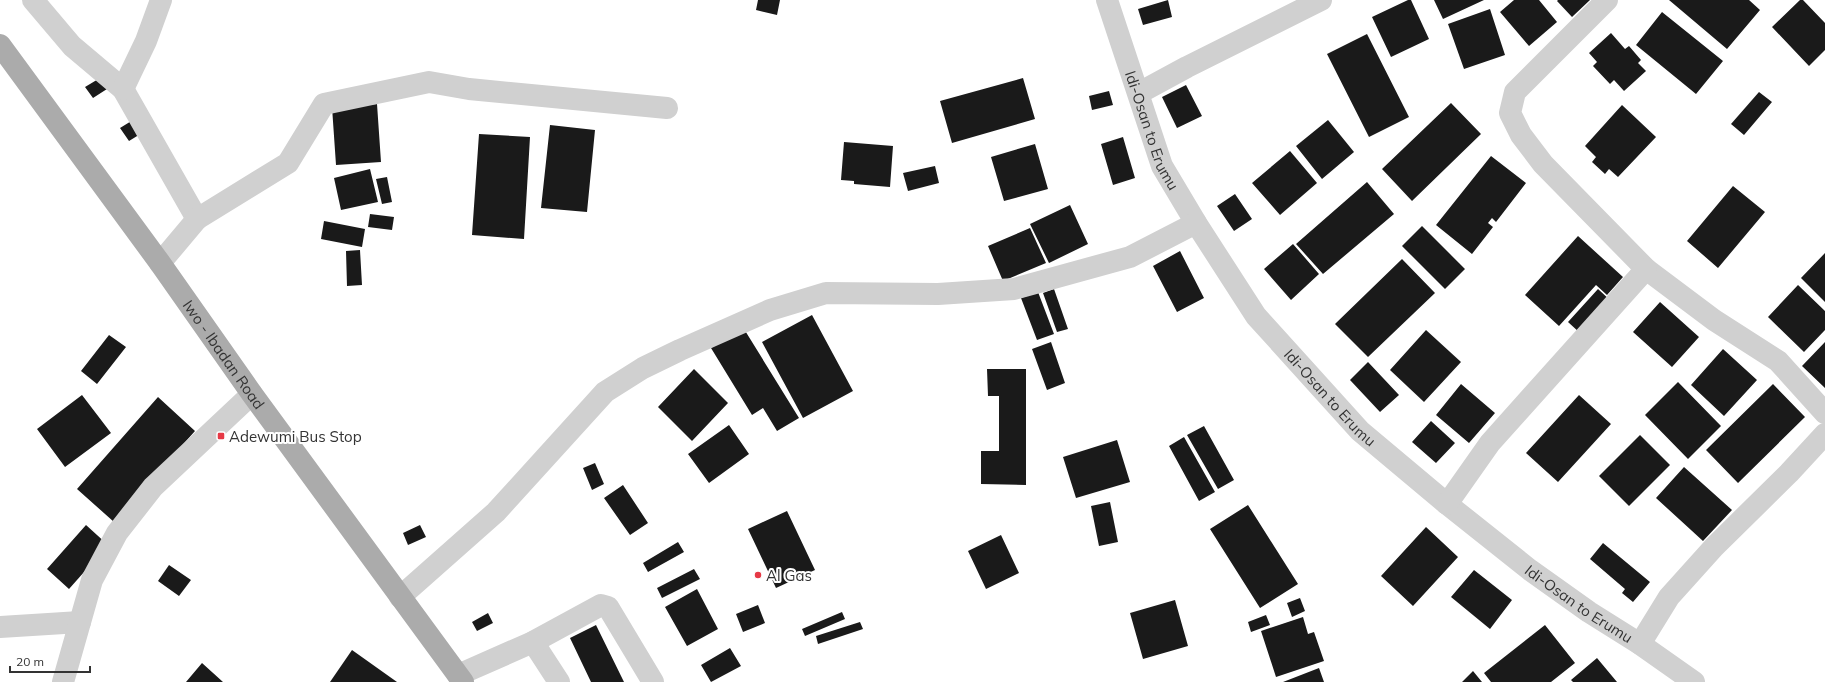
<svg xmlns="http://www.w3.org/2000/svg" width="1825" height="682" viewBox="0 0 1825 682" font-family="Mulish,sans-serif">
<rect width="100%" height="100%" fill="#fff"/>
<!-- building -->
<path fill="#1a1a1a" d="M758,0h22l-3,15 -21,-5z
M1168,0l4,17 -29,8 -5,-16z
M1408,0h3l18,39 -38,18 -19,-40z
M1434,0h50l-41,19z
M1514,0h25l18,22 -28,24 -29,-34z
M1558,0h32l-18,17 -15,-16z
M1669,0h80l11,10 -33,39z
M1800,0h3l22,23v27l-16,16 -37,-39z
M1490,9l15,46 -41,14 -16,-45z
M1662,12l61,49 -27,33 -60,-49z
M1611,33l14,16 4,-3 12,14 -3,3 8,8 -22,20 -10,-11 -4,4 -17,-18 4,-4 -8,-9z
M1367,34l42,83 -40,20 -42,-83z
M100,78l7,11 -14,9 -8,-11z
M1023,78l12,41 -83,24 -12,-42z
M1186,85l16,31 -25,12 -15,-31z
M1109,91l4,14 -21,5 -3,-14z
M1759,92l13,10 -28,33 -13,-11z
M1451,103l30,31 -69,67 -30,-32z
M377,104l4,58 -45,3 -4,-58z
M1622,105l34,32 -38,40 -9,-8 -4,5 -13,-12 4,-5 -11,-11z
M133,120l9,13 -13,8 -9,-13z
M1328,120l26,32 -32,27 -26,-33z
M550,125l45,5 -8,82 -46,-4z
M479,134l51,3 -6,102 -52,-4z
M1123,137l12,41 -22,7 -12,-41z
M844,142l49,4 -3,41 -36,-3v-3l-13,-1z
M1035,144l13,45 -44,12 -13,-44z
M1290,151l27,32 -37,32 -28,-32z
M1491,156l35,27 -30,39 -4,-4 -4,5 5,4 -21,27 -36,-29z
M935,166l4,17 -31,8 -5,-18z
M370,169l8,33 -37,8 -7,-32z
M387,177l5,25 -10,2 -6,-25z
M1367,182l27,32 -71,60 -27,-30z
M1733,186l32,26 -47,56 -31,-27z
M1235,194l17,25 -18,12 -17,-25z
M1070,205l18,39 -39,19 -19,-39z
M370,214l24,3 -2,13 -24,-3z
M324,221l41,8 -3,18 -41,-8z
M1422,226l43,43 -20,20 -43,-43z
M1030,228l16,35 -43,18 -15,-35z
M1578,236l45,41 -16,18 -11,-10 -37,41 -34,-31z
M1293,244l26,30 -28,26 -27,-31z
M360,250l2,35 -15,1 -1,-35z
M1180,251l24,47 -27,14 -24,-46z
M1825,253v49l-24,-24z
M1402,259l33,34 -67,64 -33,-33z
M1798,285l27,26v19l-21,22 -36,-35z
M1054,289l14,40 -11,3 -14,-39z
M1598,289l13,12 -31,32 -12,-11z
M1038,292l16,42 -17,6 -16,-42z
M1660,302l39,35 -27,30 -39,-35z
M812,315l41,76 -50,27 -41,-76z
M744,329l55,89 -22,13 -14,-23 -11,7 -41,-67z
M1426,330l35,32 -37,40 -34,-32z
M109,335l17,12 -29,37 -16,-13z
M1051,342l14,41 -18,7 -15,-41z
M1825,342v46l-23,-22z
M1723,349l34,31 -33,36 -33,-31z
M1368,362l31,33 -19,17 -30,-32z
M694,369l34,34 -36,38 -34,-34z
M987,369h39v116l-45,-1v-33h18v-55h-11z
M1678,382l43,44 -33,33 -43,-44z
M1461,384l34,29 -26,30 -33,-28z
M1773,384l32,33 -67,66 -32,-33z
M82,395l29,38 -46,34 -28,-38z
M1579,395l32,29 -53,58 -32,-29z
M158,397l37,34 -81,91 -37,-33z
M1431,421l24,22 -19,20 -24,-21z
M729,425l20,29 -40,29 -21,-29z
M1204,426l30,54 -16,9 -31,-54z
M1640,435l30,30 -41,41 -30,-30z
M1184,437l31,55 -16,9 -30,-55z
M1117,440l13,42 -54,16 -13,-41z
M595,463l9,21 -12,6 -9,-22z
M1684,467l48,43 -29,31 -47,-43z
M623,485l25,38 -18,12 -26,-37z
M1110,502l8,40 -19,4 -8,-40z
M1248,505l50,79 -38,24 -50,-79z
M787,511l28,59 -39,18 -28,-59z
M86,525l22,20 -39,44 -22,-20z
M420,525l6,12 -18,8 -5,-12z
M1426,527l32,30 -45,49 -32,-30z
M1001,535l18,38 -33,16 -18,-38z
M678,542l6,10 -36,20 -5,-9z
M1603,543l47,39 -17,20 -11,-9 3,-4 -35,-30z
M169,565l22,15 -12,16 -21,-15z
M694,569l6,10 -38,19 -5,-10z
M1474,570l38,30 -22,29 -39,-32z
M697,589l21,40 -31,17 -22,-39z
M1300,598l5,13 -13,6 -5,-14z
M1175,600l13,46 -45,13 -13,-46z
M758,605l7,18 -22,9 -7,-18z
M842,612l3,7 -40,17 -3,-7z
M488,613l5,10 -16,8 -5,-9z
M1266,615l4,10 -19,7 -3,-10z
M1303,617l5,17 6,-2 10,29 -48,16 -15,-46z
M860,622l3,7 -45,15 -2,-8z
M596,625l28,57h-33l-21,-44z
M1545,625l30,38 -24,19h-60l-7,-9z
M730,648l11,18 -30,16 -10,-17z
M352,650l45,32h-67z
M1597,658l20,24h-44l-2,-2z
M202,663l21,19h-37z
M1319,668l5,14h-41z
M1473,671l9,11h-20z"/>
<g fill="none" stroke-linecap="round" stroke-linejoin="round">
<!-- minor -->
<g stroke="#d0d0d0" stroke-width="22">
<path d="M33,0l39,46 51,43 74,130"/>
<path id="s1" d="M1107,0l55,166 34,57 60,93 104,115 87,73 83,66 59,42 51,32 54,38"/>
<path d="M1607,0l-92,92 -5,21 11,22 22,29 103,105 68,51 64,41 47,52"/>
<path d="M123,89l23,-48 15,-41"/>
<path d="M1139,93l48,-26 134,-67"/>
<path d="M160,263l37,-44 91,-56 36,-59 105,-22 40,7 198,19"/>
<path d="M1447,504l43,-61 156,-174"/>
<path d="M400,597l96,-85 109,-120 38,-24 37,-18 90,-40 56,-17 112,1 76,-5 116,-32 66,-34"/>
<path d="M0,627l80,-5"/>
<path d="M533,642l26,40"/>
<path d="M1640,644l29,-47 45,-50 75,-74 36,-39"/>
<path d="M458,675l75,-33 68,-37 7,2 45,75"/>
<path d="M63,682l29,-102 25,-47 36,-46 99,-93"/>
</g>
<!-- major -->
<path stroke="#ababab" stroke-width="22" id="s2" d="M0,45l160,218 92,131 211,288"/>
</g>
<!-- markers -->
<g fill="#e63946" stroke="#fff" stroke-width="1.5">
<rect x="217" y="432" width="8" height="8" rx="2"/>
<circle cx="758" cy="575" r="4"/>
</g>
<g text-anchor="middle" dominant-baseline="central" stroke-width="4" stroke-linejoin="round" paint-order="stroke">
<!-- street labels -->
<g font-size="15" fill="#333" stroke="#fff">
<text stroke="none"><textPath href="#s1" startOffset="138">Idi-Osan to Erumu</textPath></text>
<text stroke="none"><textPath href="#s2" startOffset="382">Iwo - Ibadan Road</textPath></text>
<text stroke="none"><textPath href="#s1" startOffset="462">Idi-Osan to Erumu</textPath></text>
<text stroke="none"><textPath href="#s1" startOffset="786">Idi-Osan to Erumu</textPath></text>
</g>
<!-- poi labels -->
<g font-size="15" fill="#333" stroke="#fff" text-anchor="start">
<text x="229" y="436">Adewumi Bus Stop</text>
<text x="766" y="575">Al Gas</text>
</g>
</g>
<!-- scale -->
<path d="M10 666v6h80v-6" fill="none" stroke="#333333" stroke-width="2"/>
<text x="16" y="666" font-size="12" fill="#333333" stroke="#ffffff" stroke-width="3" paint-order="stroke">20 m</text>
</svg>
